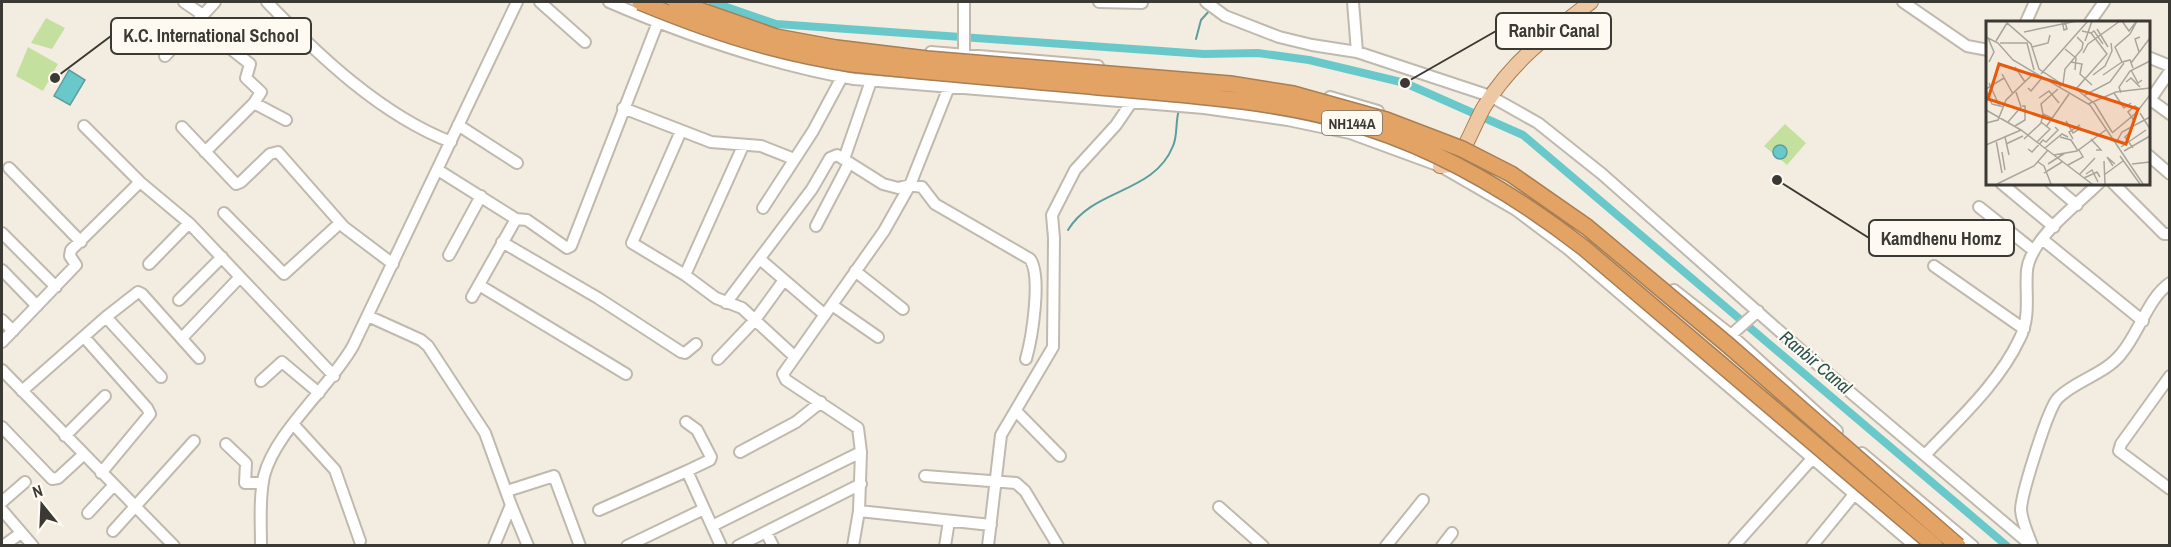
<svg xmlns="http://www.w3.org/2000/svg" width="2171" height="547" viewBox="0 0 2171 547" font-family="'Archivo Narrow',sans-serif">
<rect width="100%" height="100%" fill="#f3ede1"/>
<!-- green -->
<path fill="#c4e09f" d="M46,18l19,10 -13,21 -21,-6z
M28,47l30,17 -15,27 -27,-15z
M1785,124l21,19 -19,22 -23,-19z"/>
<!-- water -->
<path fill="#69c9ca" stroke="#5b9e9d" stroke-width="1.5" d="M69,70l16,10 -15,25 -16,-9z
M1773 152a7 7 0 1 1 14 0a7 7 0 1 1-14 0Z"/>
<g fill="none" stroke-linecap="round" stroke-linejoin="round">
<!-- stream -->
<path stroke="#5b9e9d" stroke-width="2" d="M1196,39l5,-19 9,-10
M1068,230c25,-42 86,-36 105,-84 5,-11 2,-24 6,-36"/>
<!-- canal -->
<path stroke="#69c9ca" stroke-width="8" d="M712,2l64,22 428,30 54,-1 51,7 96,23 118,52 484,411"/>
<!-- minor casing -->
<g stroke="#bfb9ae" stroke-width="14">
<path id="minor" d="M184,2l19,13
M267,2c51,53 114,113 184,140
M540,2l45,40
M609,2c79,34 160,62 245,77l350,29 84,12 62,13 90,33 76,44 52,39 347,297
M964,2v52
M1099,2l43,1
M1206,2l19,14 54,21 33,8 45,7 133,44 48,27 64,51 209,185 221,187
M1353,2l4,50
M1903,2l64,44 21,4
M2026,22l9,-20
M2090,22l14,-20
M931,52l167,14
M165,56l50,-54
M2148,57l22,9
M1330,97l48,14
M2148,98l22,16
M254,103l32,17
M2148,103l22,-32
M623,108l88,34 50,4 33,13
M458,125l59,38
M84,126l56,56 49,41 145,153
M182,127l54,57 5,-2 29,-28 8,-2 66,75 49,37
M681,131l-49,112 53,32 31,23 26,10 53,49
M205,152l49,-49 7,-11 -15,-14 4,-14 -38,-30
M2148,155l22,19
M844,159l27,-78
M9,168l72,74
M438,170l78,49 -44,78
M2001,183l53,44
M2051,183l26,22
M2113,183l51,51h6
M1979,207l54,43
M763,208l50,-77 29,-54
M224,213l60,61 56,-51
M516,219l11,1 40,28 4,-2 87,-224
M816,226l33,-63
M2,233l54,54
M2042,239l101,82
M502,242l96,56 83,54 4,1 11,-9
M449,255l32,-59
M761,260l64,55
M149,264l40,-41
M1934,266l90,63
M2,270l35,36
M855,271l48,38
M685,275l58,-129
M479,285l147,89
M1674,290l57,45 106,96
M179,300l43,-43
M726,303l86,-114 18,-31 7,-3 46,29 15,4 12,-3 12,2 13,17 95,55c12,17 2,79 -4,100
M832,305l46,32
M368,316l53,24 7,6 57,87 26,72 -17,41
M106,317l55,60
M2,320l11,11
M1731,335l27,-24
M84,337l63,71 3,6 -49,59
M182,338l58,-61
M2,342l74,-77 -6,-9 1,-6 69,-68
M718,359l37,-39 29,-40
M2,370l172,176
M2170,376l-49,68 -2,7 51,38
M261,381l21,-19 37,31
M22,391l84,-74 32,-25 4,2 57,64
M1016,411l44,45
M686,422l11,8 14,27 -1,3 -23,11 34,75
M294,425l41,45 25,71
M2,427l50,52 6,-1 26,-24
M65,436l40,-40
M226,444l20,19 -1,20h18
M740,452l56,-30 25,-20
M1862,453l111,93
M1925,455c34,-36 74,-72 95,-117 11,-22 5,-46 7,-68 4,-32 50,-65 72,-87
M925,476l91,7 9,8 33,55
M507,491l47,-15 26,70
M2,502l23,-20
M511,505l17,41
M1219,507l44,39
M2,510l31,36
M599,510l88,-39
M859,511l2,-59 -3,-24 -72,-48 -3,-6 101,-143 26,-46 39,-98
M88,513l26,-28
M712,526l149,-74
M113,531l81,-90
M766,532l7,14
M2032,545c-4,-11 -10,-23 -11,-35 0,-15 27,-102 37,-112 18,-18 46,-23 63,-44 18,-21 27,-56 49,-71
M3,546l18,-13
M261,546c0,-23 -2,-48 3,-70 11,-44 66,-89 89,-130l164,-344
M627,546l77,-37
M738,546l123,-62
M853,546l6,-35 132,14
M945,546l4,-25
M988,546l13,-111 52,-88 1,-109 -2,-23 23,-45 41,-45 15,-22
M1386,546l37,-46
M1442,546l10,-13
M1734,546l102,-114
M1812,546l40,-49"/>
</g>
<!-- major casing -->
<g stroke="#a87e54" stroke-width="16">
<path id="major" d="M1440,166c4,0 10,0 13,-3 9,-5 24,-45 31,-56 27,-45 66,-74 107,-105"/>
</g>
<!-- minor -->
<use href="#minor" stroke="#fff" stroke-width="10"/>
<!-- major -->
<use href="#major" stroke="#eec8a3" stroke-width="14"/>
<!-- highway-bridge casing -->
<g stroke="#a87e54" stroke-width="18" stroke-linecap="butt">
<path id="highway-bridge" d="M640,2c73,30 134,50 212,62 86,9 172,16 259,24 78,7 158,12 234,33 88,24 167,71 239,127l351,298
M676,2l100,35 60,11 91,11 303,25 63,10 93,26 76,29 49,25 76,53 141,118 230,201"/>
</g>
<!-- highway-bridge -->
<use href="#highway-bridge" stroke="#e2a365" stroke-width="15"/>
</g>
<g text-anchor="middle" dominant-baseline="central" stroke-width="4.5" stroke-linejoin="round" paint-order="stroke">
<!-- shield labels -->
<rect fill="#fffaf1" stroke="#76736d" stroke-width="1.5" x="1322" y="111" width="60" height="24" rx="4.5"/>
<g font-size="15" font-weight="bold" fill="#3b3934">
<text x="1352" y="123">NH144A</text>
</g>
<!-- water labels -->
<g font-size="18" font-style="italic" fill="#255151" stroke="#fffaf1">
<text transform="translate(1816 362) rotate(40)">Ranbir Canal</text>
</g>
</g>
<!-- overview -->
<g transform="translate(1986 21)">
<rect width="164" height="164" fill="#f3ede1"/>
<path fill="none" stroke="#a9a59c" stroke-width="1.5" d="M76,0l2,9 3,-1 -2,-7M136,0l7,10 7,-9M111,8l11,18M96,10l9,2 16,21 -31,35 19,15 17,28M38,11l53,-11M105,12l3,-2 9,13M0,16l12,6 15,17 77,45 53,79M2,17l6,14 -5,10M10,20l11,-18 24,21 8,25 21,14v4M99,20l7,-20M14,22h27l7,27M46,26l16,-4 2,-8M79,28l11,9 -1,12M153,31l-4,-13 5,-2M97,32l5,-9 32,-23M85,41l11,2 -2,10 12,11M145,42l19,-25M29,46l10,15M147,47l-3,-8 -8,2 -7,-15 15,-13 7,-13M145,49l7,13 4,-3M16,53l11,20M55,53l47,-53M107,54l12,-9 7,-15 -1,-8M117,54l19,-13M140,61l5,-4 9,9M3,62l10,22M77,63l2,-15 17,-20 1,-6 -6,-6M42,67l3,3 10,-12M0,68l18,-11M0,69l6,14 12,3M128,72l10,15 7,-5M135,72l-2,-6 11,-16 20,-10M99,74l25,-13 14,-19M53,77l10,-7 10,12M102,83l28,-12 34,-4M0,89l35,20 71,54M154,92l10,16M57,93l-2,-10 17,-15M80,100l7,12 8,-5M22,101l13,-15 -5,-15M149,101l-7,-10 7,-6 4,3M0,102l12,-3 8,-20 29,-28M29,105l10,-6v-14h-3M60,106l23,-33M145,110l-6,6 8,11M126,112l24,-20 14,-18M19,116l4,18M74,116l11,3 7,11M38,118l17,-16 2,-9 9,4M87,118l-4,-7 11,-7M105,118l10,11h-5M10,119l6,33M131,120l5,-9 28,-15M51,121l13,-13 -9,-7M20,123l17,-8M0,124l35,-15M135,126l25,-17M59,127l17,-14 6,3M42,128l4,3 11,-12 3,2 12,-12 -3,-3M138,130l26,-15M16,131l3,18M68,134l23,-4 30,-22M134,135l20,28M118,140l1,23M52,141l6,4 7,18M62,143l17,-11M146,143l18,-2M82,144l15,-8 -4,-7M127,145l-6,-9 8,7M58,152l18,-11M100,153l6,-4 6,12M93,154l16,-17M118,154l19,-14M98,157l13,-6 3,5M11,163l37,-18 14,-16"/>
<path fill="#e8590c" fill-opacity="0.15" stroke="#e8590c" stroke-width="3" d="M13,43l139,45 -12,35 -138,-45z"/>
<rect width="164" height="164" fill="none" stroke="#3b3934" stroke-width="3"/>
</g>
<!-- callouts -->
<path fill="none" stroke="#3b3934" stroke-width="2" d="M1405 83L1496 31M55 78L111 36M1777 180L1869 238"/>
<g fill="#3b3934" stroke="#fffaf1" stroke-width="2">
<circle cx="1405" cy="83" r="6"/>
<circle cx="55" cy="78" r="6"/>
<circle cx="1777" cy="180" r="6"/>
</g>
<g fill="#fffaf1" stroke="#3b3934" stroke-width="2">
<rect x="1496" y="13" width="115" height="36" rx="6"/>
<rect x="111" y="18" width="200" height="36" rx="6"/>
<rect x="1869" y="220" width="145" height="36" rx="6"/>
</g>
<g font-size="18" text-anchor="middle" font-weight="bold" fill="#3b3934">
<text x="1554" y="37">Ranbir Canal</text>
<text x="211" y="42">K.C. International School</text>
<text x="1941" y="245">Kamdhenu Homz</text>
</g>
<!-- border -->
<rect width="2171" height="547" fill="none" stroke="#3b3934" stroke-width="6"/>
<!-- north arrow -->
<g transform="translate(42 505) rotate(342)" stroke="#fffaf1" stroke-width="4.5" paint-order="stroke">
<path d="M0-4.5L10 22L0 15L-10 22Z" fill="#3b3934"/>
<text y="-9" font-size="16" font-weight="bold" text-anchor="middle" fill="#3b3934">N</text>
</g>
</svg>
